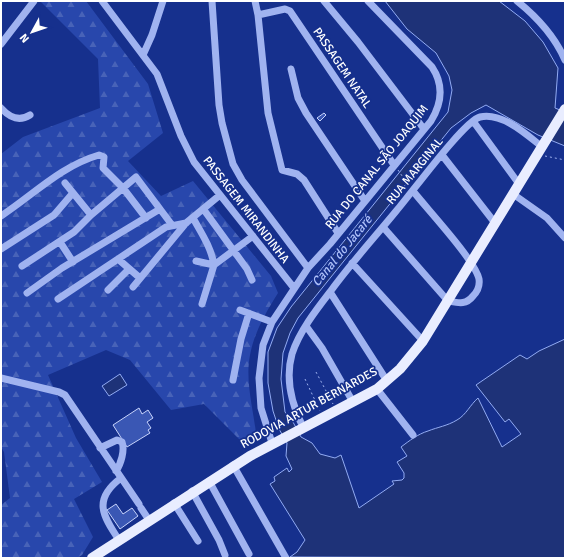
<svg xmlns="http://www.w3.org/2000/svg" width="566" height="559" viewBox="0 0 566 559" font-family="Signika,sans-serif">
<defs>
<pattern id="forest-firs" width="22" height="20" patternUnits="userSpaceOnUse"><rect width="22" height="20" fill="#2847ac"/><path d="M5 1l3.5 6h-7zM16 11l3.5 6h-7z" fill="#4863b8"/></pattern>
</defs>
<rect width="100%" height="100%" fill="#16308d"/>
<!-- forest -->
<path fill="url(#forest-firs)" d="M40,1h46l62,83 15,49 -35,28 33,35 32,-15 78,95 7,17c-12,19 -24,40 -28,62 -5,25 3,53 6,78l-16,7 -36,-36 -33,6 -41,-50 -24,-10 -58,25 28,63 26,44 -28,17 19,38 -11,18 -5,3h-76v-53l9,-7 -6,-46 -3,-5v-293l22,-17 77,-29 -2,-49z"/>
<!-- water -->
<path fill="#1e3278" stroke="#92abf3" d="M385,1h114l26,20 18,21 15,26 -3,40 10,4v34l-27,-11 -52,-30 -15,8 -20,15 -153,190 -8,15 -7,20 -2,26 4,33 8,10 8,15 11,6 8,11 15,4 6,-3 18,53 35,-24 -2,-3 10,-1 2,-2v-5l-7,-11 10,-6 -6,-9c8,-6 17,-13 27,-16 10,-4 19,-5 29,-11 9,-5 13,-15 21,-22l24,49 19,-13 -12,-15 -4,3 -29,-37 44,-30 7,4 12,-8 26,-12v219l-275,-1 7,-5 8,-12 -35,-56 5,-3 -1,-4 13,-9 2,4 3,-3 -6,-13 1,-13 -8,-14 -6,-18 -5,-28v-31l9,-24 14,-21 157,-195 4,-22 -3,-14 -13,-23 -29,-24z
M120,374l7,11 -18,11 -7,-10z"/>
<!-- building -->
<path fill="#3a57b4" stroke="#c7d3fb" d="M324,113l2,2 -6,6 -3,-3z
M139,408l3,6 6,-4 5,8 -6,4 4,6 -3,2 2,3 -23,14 -14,-22z
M116,504l7,10 9,-6 6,8 -18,13 -13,-19z"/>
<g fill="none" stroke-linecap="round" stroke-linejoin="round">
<!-- path -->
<path stroke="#a0b3f0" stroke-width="1" stroke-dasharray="2 3" stroke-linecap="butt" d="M545,156l20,4
M398,170l11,16
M316,372l17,32
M305,379l15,32"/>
<!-- minor -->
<path stroke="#a0b3f0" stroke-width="7" d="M102,1l55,73 24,62 13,26 100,126
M212,1l7,104 3,18 11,41 9,16 66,88
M255,1l3,14 10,98 14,57 15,4 7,6 34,53
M324,1l34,41 66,87
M517,1c20,16 38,36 48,59
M258,15l27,-6 5,2 104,154
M1,44l33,-43
M143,55l9,-20 11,-34
M291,69l7,29 8,15 59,88
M1,108c8,9 18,14 29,7
M473,121l46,63
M442,155l53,68
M65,183l26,32
M513,194l34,24 18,20
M204,210l43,59 5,11
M1,216c32,-21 60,-50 98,-61l5,2 -1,11 20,20 23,30
M193,218c9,16 18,29 21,47l-18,-4
M383,227l65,74c11,2 18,4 25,-5 5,-5 7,-10 6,-17 -4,-19 -52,-70 -66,-88
M60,242l13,20
M1,249l53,-34 18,-21
M118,259l22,19
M352,263l71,78
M22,266l52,-34 17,-17 45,-38 36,48
M133,287l53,-64 34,-28
M108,290l21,-21
M330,292l57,89
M27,293l35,-25 98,-59
M58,299l108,-72 20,-4
M202,304l12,-39 39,-29
M240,310l32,12
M306,326l16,22 31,54
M1,378l58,14 6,3 74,109
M233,380l8,-41 8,-26
M377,389l36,46
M303,427c-11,-22 -18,-48 -11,-73 7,-22 24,-44 38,-62 21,-29 45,-55 67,-82 14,-16 67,-89 83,-93 22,-5 46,17 61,29
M272,443l-11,-35 -2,-30 4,-33 9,-23 36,-54 22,-24 101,-123c11,-18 13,-36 1,-54l-64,-66
M100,448l17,-8 5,2c3,8 -1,22 -6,29
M233,465l53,93
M209,481l40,73
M192,491l27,49 6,15
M174,503l24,38
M141,508l8,12
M119,540c-17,-25 -26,-41 2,-62"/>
<!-- major -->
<path stroke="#e9edff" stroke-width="10" d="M92,558l158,-102 127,-67 23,-20 23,-28 142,-232"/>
</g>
<g text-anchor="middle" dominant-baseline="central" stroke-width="3.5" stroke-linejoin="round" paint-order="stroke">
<!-- street labels -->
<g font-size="12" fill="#fff" stroke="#16308d">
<text transform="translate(342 68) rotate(56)">PASSAGEM NATAL</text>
<text transform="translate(377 167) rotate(-51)">RUA DO CANAL SÃO JOAQUIM</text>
<text transform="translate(415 171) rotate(-51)">RUA MARGINAL</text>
<text transform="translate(246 210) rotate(52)">PASSAGEM MIRANDINHA</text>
<text transform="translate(309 408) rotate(-29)">RODOVIA ARTUR BERNARDES</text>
</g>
<!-- water labels -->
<g font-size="13" font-style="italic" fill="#acbef7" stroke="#16308d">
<text transform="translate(342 251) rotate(-51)">Canal do Jacaré</text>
</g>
</g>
<!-- border -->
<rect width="566" height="559" fill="none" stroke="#ffffff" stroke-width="4"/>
<!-- north arrow -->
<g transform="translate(32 32) rotate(230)" stroke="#16308d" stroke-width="3" paint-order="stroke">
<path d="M0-3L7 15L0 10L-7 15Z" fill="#ffffff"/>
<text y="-6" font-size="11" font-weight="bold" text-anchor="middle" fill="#ffffff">N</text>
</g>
</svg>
